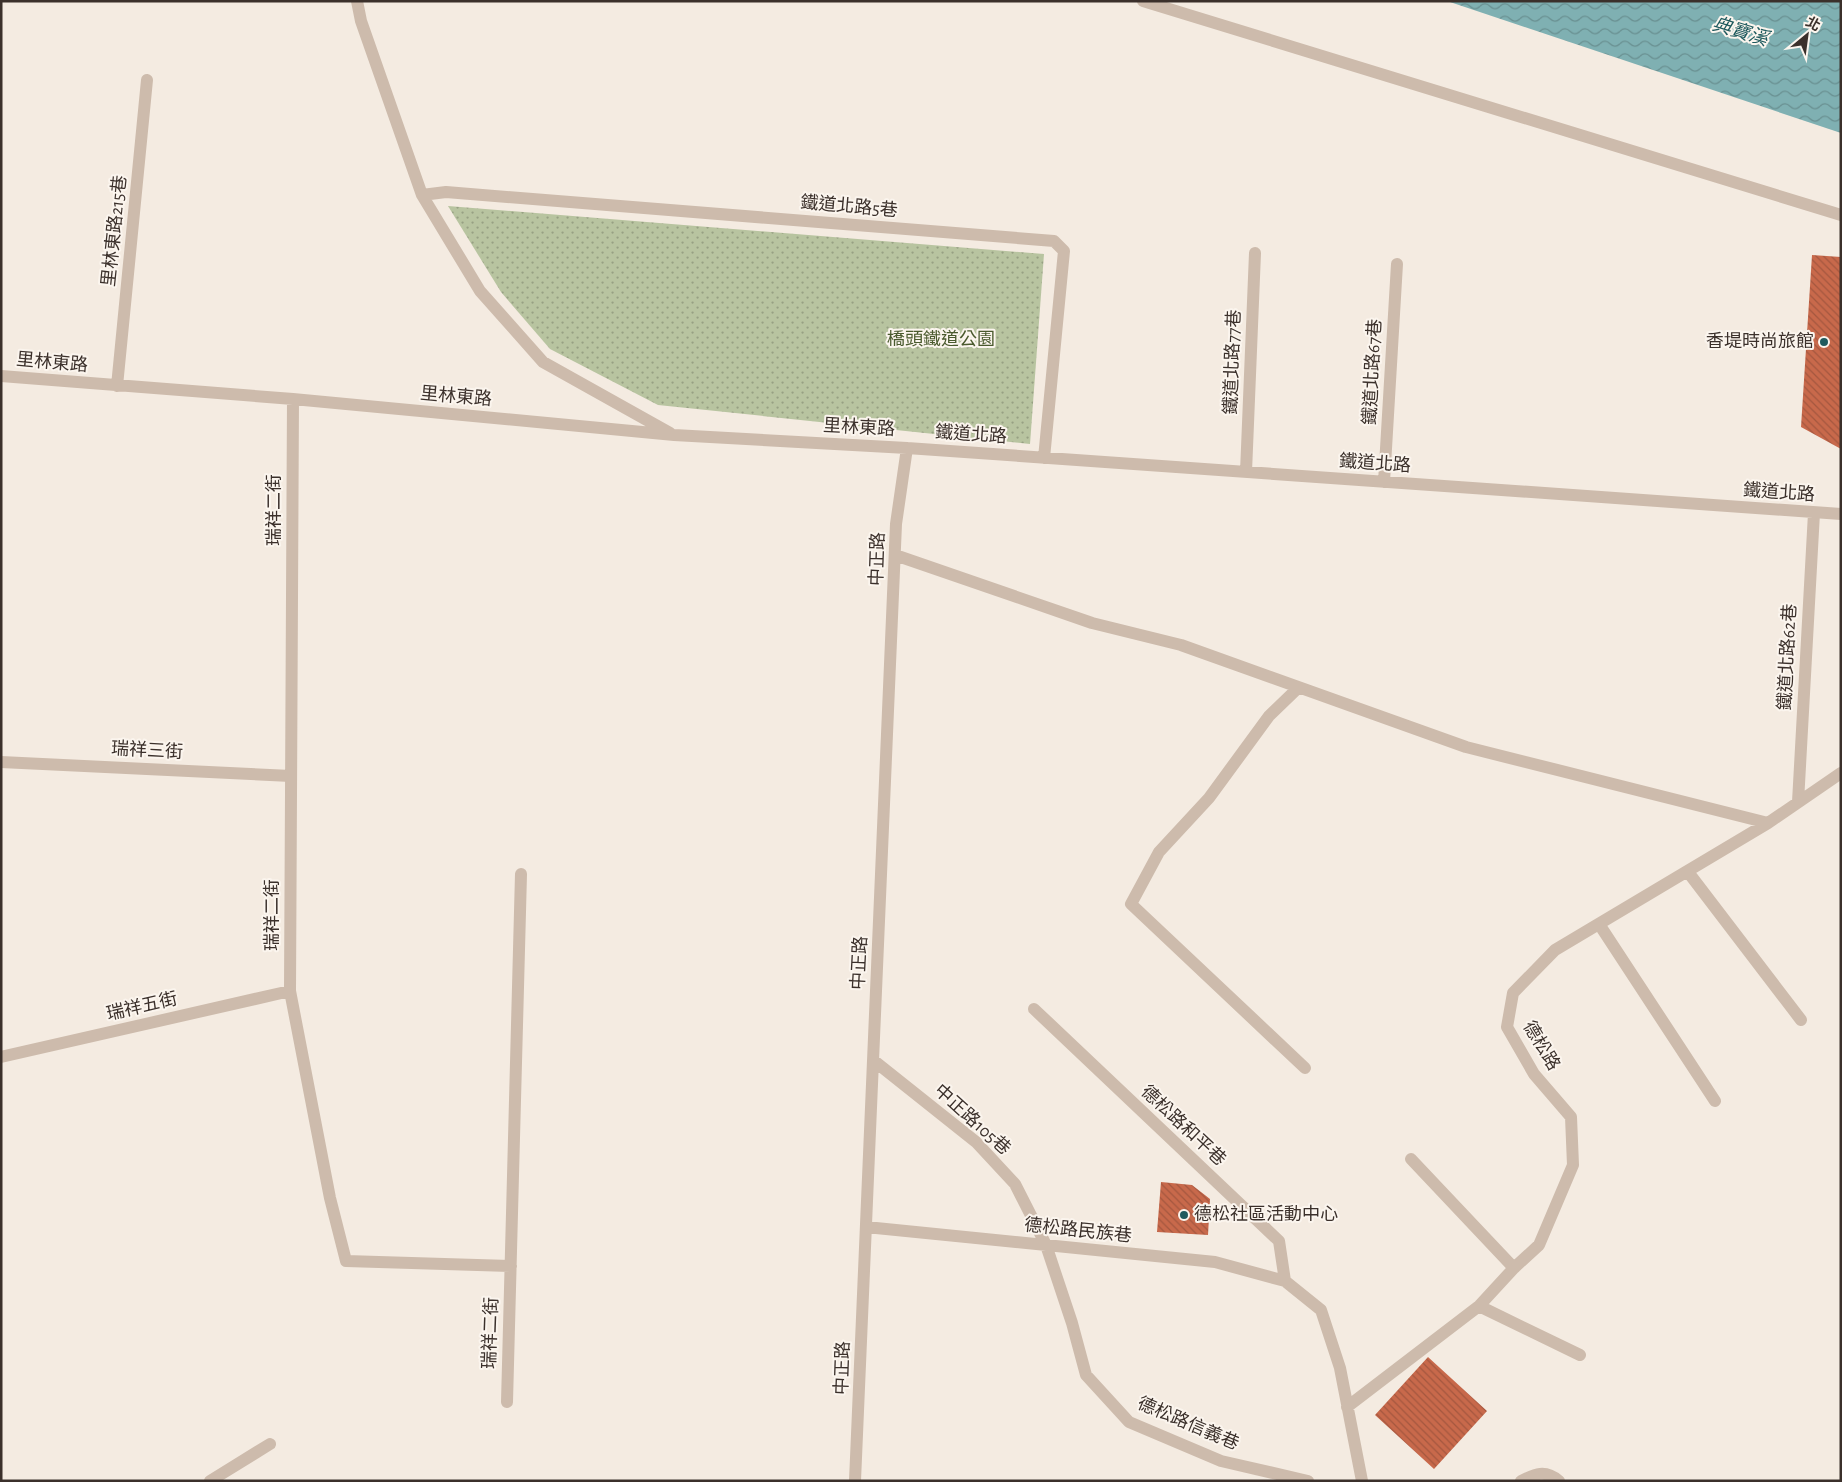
<svg xmlns="http://www.w3.org/2000/svg" width="1842" height="1482" viewBox="0 0 1842 1482" font-family="'Alegreya Sans','Noto Sans TC',sans-serif">
<defs>
<pattern id="grass-dots" width="8" height="8" patternUnits="userSpaceOnUse" patternTransform="scale(1.25)"><rect width="8" height="8" fill="#b8c4a0"/><path d="M2 2h.1M6 6h.1" fill="none" stroke="#97a083" stroke-width="1.8" stroke-linecap="round"/></pattern>
<pattern id="water-waves" width="16" height="10" patternUnits="userSpaceOnUse" patternTransform="scale(1.25)"><rect width="16" height="10" fill="#7fb0b2"/><path d="M0 5q4-4 8 0t8 0" fill="none" stroke="#699091"/></pattern>
<pattern id="building-back-hatch" width="6" height="6" patternUnits="userSpaceOnUse" patternTransform="scale(1.25)"><rect width="6" height="6" fill="#c8694b"/><path d="M-1 5l2 2M0 0l6 6M5-1l2 2" fill="none" stroke="#a4573f"/></pattern>
</defs>
<rect width="100%" height="100%" fill="#f4ebe1"/>
<!-- grass -->
<path fill="url(#grass-dots)" d="M448,206l596,48 -14,190 -372,-39 -108,-56 -49,-57z"/>
<!-- water -->
<path fill="url(#water-waves)" d="M1447,1h394v132z"/>
<!-- building -->
<path fill="url(#building-back-hatch)" d="M1812,255l29,2v192l-40,-22z
M1161,1182l31,3 18,14 -2,36 -51,-3z
M1428,1357l59,54 -53,58 -59,-54z"/>
<g fill="none" stroke-linecap="round" stroke-linejoin="round">
<!-- minor -->
<path stroke="#cdbbac" stroke-width="12" d="M357,1l4,20 61,174 58,96 63,71 127,71
M1143,1l698,214
M422,195l24,-3 608,49 10,10 -20,207
M1,376l292,23 381,36 233,13 934,66
M117,386l30,-306
M293,399l-3,592 40,207 16,63 165,5
M1246,472l9,-219
M1384,482l13,-218
M895,555l197,68 89,22 285,102 302,76
M1298,688l-29,28 -60,82 -50,54 -28,52 174,164
M1,762l290,14
M1798,802l16,-289
M1688,872l113,148
M1599,924l116,177
M1034,1009l245,232 6,40
M1,1057l289,-66
M873,1060l103,82 39,42 31,61 26,78 14,52 43,47 92,39 87,20
M1411,1159l103,109
M866,1227l349,35 70,19 36,29 19,58 22,113
M1479,1306l101,49
M507,1402l14,-528
M1347,1407l132,-101 35,-38 25,-23 34,-80 -2,-48 -37,-43 -27,-47 6,-34 42,-43 213,-127 73,-50
M210,1481l60,-37
M855,1481l41,-957 11,-76
M1521,1481c14,-7 24,-12 38,0"/>
</g>
<!-- markers -->
<g fill="#1f5a5e" stroke="#fbf5ee" stroke-width="2">
<circle cx="1824" cy="342" r="5"/>
<circle cx="1184" cy="1215" r="5"/>
</g>
<g text-anchor="middle" dominant-baseline="central" stroke-width="4" stroke-linejoin="round" paint-order="stroke">
<!-- street labels -->
<g font-size="18" fill="#3b302b" stroke="#fbf5ee">
<text transform="translate(849 207) rotate(5)">鐵道北路5巷</text>
<text transform="translate(115 231) rotate(-84)">里林東路215巷</text>
<text transform="translate(1233 362) rotate(-88)">鐵道北路77巷</text>
<text transform="translate(52 363) rotate(5)">里林東路</text>
<text transform="translate(1373 372) rotate(-87)">鐵道北路67巷</text>
<text transform="translate(456 397) rotate(5)">里林東路</text>
<text transform="translate(859 428) rotate(3)">里林東路</text>
<text transform="translate(971 435) rotate(4)">鐵道北路</text>
<text transform="translate(1375 464) rotate(4)">鐵道北路</text>
<text transform="translate(1779 493) rotate(4)">鐵道北路</text>
<text transform="translate(275 510) rotate(-90)">瑞祥二街</text>
<text transform="translate(878 559) rotate(-88)">中正路</text>
<text transform="translate(1788 657) rotate(-87)">鐵道北路62巷</text>
<text transform="translate(147 751) rotate(3)">瑞祥三街</text>
<text transform="translate(273 915) rotate(-90)">瑞祥二街</text>
<text transform="translate(860 963) rotate(-87)">中正路</text>
<text transform="translate(142 1007) rotate(-13)">瑞祥五街</text>
<text transform="translate(1541 1046) rotate(59)">德松路</text>
<text transform="translate(972 1120) rotate(42)">中正路105巷</text>
<text transform="translate(1183 1126) rotate(43)">德松路和平巷</text>
<text transform="translate(1078 1231) rotate(6)">德松路民族巷</text>
<text transform="translate(491 1333) rotate(-88)">瑞祥二街</text>
<text transform="translate(843 1368) rotate(-88)">中正路</text>
<text transform="translate(1188 1424) rotate(23)">德松路信義巷</text>
</g>
<!-- park labels -->
<g font-size="18" fill="#4a5a2e" stroke="#fbf5ee">
<text x="941" y="340">橋頭鐵道公園</text>
</g>
<!-- poi labels -->
<g font-size="18" fill="#3b302b" stroke="#fbf5ee" text-anchor="end">
<text x="1814" y="342">香堤時尚旅館</text>
<text x="1194" y="1215" text-anchor="start">德松社區活動中心</text>
</g>
<!-- water labels -->
<g font-size="19" font-style="italic" fill="#1f5a5e" stroke="#fbf5ee">
<text transform="translate(1740 32) rotate(17)">典寶溪</text>
</g>
</g>
<!-- border -->
<rect width="1842" height="1482" fill="none" stroke="#3b302b" stroke-width="5"/>
<!-- north arrow -->
<g transform="translate(1807 35) rotate(29)" stroke="#fbf5ee" stroke-width="4" paint-order="stroke">
<path d="M0-4L9 19L0 12L-9 19Z" fill="#3b302b"/>
<text y="-8" font-size="14" font-weight="bold" text-anchor="middle" fill="#3b302b">北</text>
</g>
</svg>
